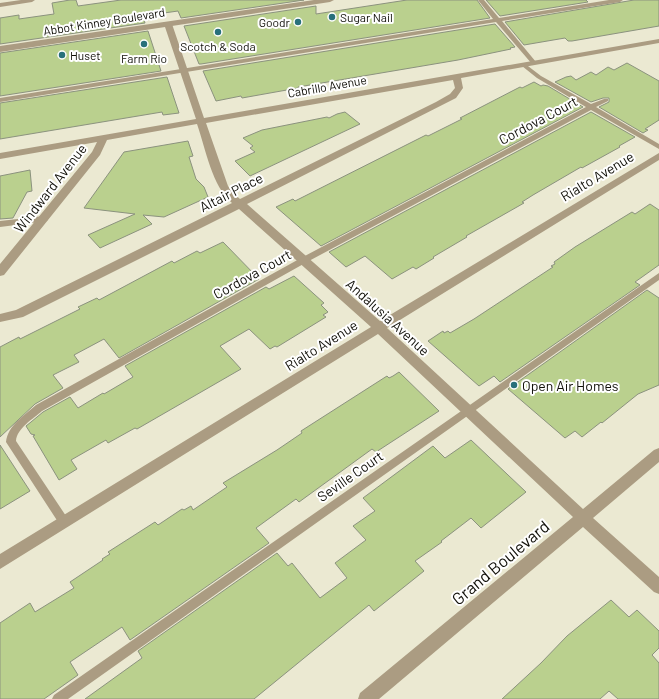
<svg xmlns="http://www.w3.org/2000/svg" width="659" height="699" viewBox="0 0 659 699" font-family="Barlow,sans-serif">
<rect width="100%" height="100%" fill="#ebe9d2"/>
<!-- building -->
<path fill="#bad08e" stroke="#8b927e" d="M70,0h6l2,6 43,-6h183l-123,18 -3,-7 -35,5 2,7 -145,21v-26l19,-3v4l35,-5 -2,-11z
M407,0h70l13,18 -289,46h-2l-15,-38 132,-20v8z
M486,0h100l2,2 -88,14z
M634,0h25v26l-87,15h-4l-3,-3 -41,7 -19,-23z
M495,24l20,23 -5,1 1,1 -53,11 -160,27v1l-56,10 -1,-2 -25,5 -13,-30z
M148,31l13,40 -161,25v-43z
M627,63l32,18v39l-14,9 3,1 -5,3 -44,-26 10,-5v-4h-6l-12,4 -36,-20 11,-5 5,-1 5,4 15,-8 5,3 12,-8 6,3z
M167,77l12,36 -16,2 -1,-3 -162,27v-36z
M534,82l7,4 2,-1 5,1 35,21 -262,139 -45,-39 17,-8 2,2 131,-66 2,1 34,-17 -2,-1 60,-31 2,1z
M345,112l15,12 -110,52 -15,-15 20,-9 -5,-4 3,-2 -10,-8 19,-8 65,-13 2,1 8,-4z
M591,112l44,25 -16,9 1,1 -38,21 -1,-1 -48,28 -11,7 2,1 -58,33 1,1 -34,20 1,1 -18,11 -3,-2 -21,12 -27,-23 -19,11 -17,-15z
M188,141l5,15 -4,1 7,22 8,8 4,10 -44,20 -21,-2 9,9 -52,24 -12,-13 47,-21 -51,-6 40,-56z
M30,170l2,21 -5,1 -14,26 -13,1v-43z
M650,204l9,6v55l-24,17 5,3 -140,97 -6,-6 -15,10 -51,-45 15,-10 1,2 4,-2 2,2 24,-14 79,-52 -2,-1 4,-2 -1,-2 21,-15 57,-35 3,2z
M223,242l36,37 -140,79 -15,-19 -30,16 5,7 -26,13 10,13 -28,16 -35,33v-90l19,-10 1,2 60,-30 -2,-2 19,-9 2,2 73,-39 2,2 23,-12 3,2z
M294,276l30,27 -3,2 7,7 -5,3 3,2 -49,30 -2,-1 -5,3 -21,-20 -29,17 21,23 -104,60 -2,-1 -27,15 -2,-3 -35,20 6,9 -18,11 -26,-44 2,-1 -4,-1 -5,-8 5,-4 12,-10 27,-15 8,11 25,-15 1,1 29,-17 -8,-11 141,-79 3,2z
M647,290l12,8v87l-21,9 -36,29 -1,-1 -19,15 -7,-6 -10,7 -57,-49z
M399,372l40,39 -63,41 -4,-3 -73,53 -3,-3 -40,29 13,15 -139,97 -8,-13 -52,35 8,13 -34,24h-44v-76l30,-20 5,9 39,-24 -4,-6 33,-22 -1,-1 8,-5 -2,-2 47,-30 3,3 24,-16 2,1 7,-4 2,4 34,-23 -4,-4 54,-33 25,-17 -1,-2 86,-55 2,2 4,-2z
M471,440l55,52 -45,36 -10,-10 -30,23 1,1 -27,19 9,10 -50,40 -5,-6 -115,94h-169l57,-41 -4,-7 139,-98 11,13 4,-3 28,35 27,-20 -12,-15 31,-23 -13,-14 22,-15 -12,-13 70,-52 12,12z
M0,445l30,46 -30,18z
M611,600l18,17 8,-7 22,21v17l-7,7 7,8v36h-41l-9,-8 -9,8h-98l39,-36 26,-27z"/>
<g fill="none" stroke-linecap="round" stroke-linejoin="round">
<!-- service -->
<path fill="#ab9c82" fill-rule="evenodd" d="M21,0h14l-3,2 -32,5v-4z
M478,0h6l15,18 110,-18h14l-3,2 -118,19 34,41 1,1 -3,2 -2,-1 -36,-42 -496,80v-4l493,-79z
M524,63l17,13 50,28 13,-5h4v2l-12,6 63,37v5l-68,-39 -284,152 -265,149c-9,8 -25,17 -26,30l52,78 1,3 -1,3 -4,2 -4,-2 -54,-83c2,-17 18,-26 30,-37l265,-147 285,-151 -49,-29 -15,-12v-2z
M44,216l3,1 1,2 -1,2 -47,6v-6z
M659,273v7l-591,419h-16l2,-4z"/>
<!-- minor -->
<path fill="#ab9c82" fill-rule="evenodd" d="M165,22h6l1,2 32,94 455,-79v4l-198,35 2,10 -7,10 -209,106 133,117 279,-168v7l-272,168 196,181 71,-59 5,-2v14l-66,56 66,59v17l-5,-2 -71,-65 -204,172h-21l2,-6 213,-176 -195,-183 -378,235v-15l371,-227 -132,-118 -216,108 -23,5v-8l16,-4 216,-107c-20,-17 -26,-53 -35,-79l-90,16 -7,15 -96,120 -4,1v-12l92,-112 5,-10 -97,17v-6l196,-34 -32,-95zM453,80l2,8 -5,6 -14,8 -196,97 -8,-7 -4,-6 -22,-63z"/>
<!-- tertiary -->
<path fill="#ab9c82" fill-rule="evenodd" d="M314,0h20l-4,2 -330,50v-6z"/>
</g>
<!-- markers -->
<g fill="#28707b" stroke="#fff" stroke-width="1.5">
<circle cx="332" cy="17" r="4"/>
<circle cx="298" cy="22" r="4"/>
<circle cx="218" cy="32" r="4"/>
<circle cx="144" cy="44" r="4"/>
<circle cx="62" cy="55" r="4"/>
<circle cx="514" cy="385" r="4"/>
</g>
<g text-anchor="middle" dominant-baseline="central" stroke-width="4" stroke-linejoin="round" paint-order="stroke">
<!-- far-poi labels -->
<g font-size="12" fill="#100f08" stroke="#fff" text-anchor="start">
<text x="340" y="17">Sugar Nail</text>
<text x="290" y="22" text-anchor="end">Goodr</text>
<text x="218" y="46" text-anchor="middle">Scotch &amp; Soda</text>
<text x="70" y="55">Huset</text>
<text x="144" y="58" text-anchor="middle">Farm Rio</text>
</g>
<!-- far-street labels -->
<g font-size="12" fill="#100f08" stroke="#fff">
<text transform="translate(104 21) rotate(-9)">Abbot Kinney Boulevard</text>
<text transform="translate(327 86) rotate(-10)">Cabrillo Avenue</text>
</g>
<!-- street labels -->
<g font-size="14" fill="#100f08" stroke="#fff">
<text transform="translate(538 120) rotate(-28)">Cordova Court</text>
<text transform="translate(597 176) rotate(-31)">Rialto Avenue</text>
<text transform="translate(50 188) rotate(-52)">Windward Avenue</text>
<text transform="translate(231 192) rotate(-27)">Altair Place</text>
<text transform="translate(252 274) rotate(-29)">Cordova Court</text>
<text transform="translate(388 317) rotate(42)">Andalusia Avenue</text>
<text transform="translate(321 345) rotate(-32)">Rialto Avenue</text>
<text transform="translate(350 476) rotate(-35)">Seville Court</text>
</g>
<!-- poi labels -->
<g font-size="14" fill="#100f08" stroke="#fff" text-anchor="start">
<text x="522" y="385">Open Air Homes</text>
</g>
<!-- near-street labels -->
<g font-size="17" fill="#100f08" stroke="#fff">
<text transform="translate(500 562) rotate(-40)">Grand Boulevard</text>
</g>
</g>
</svg>
